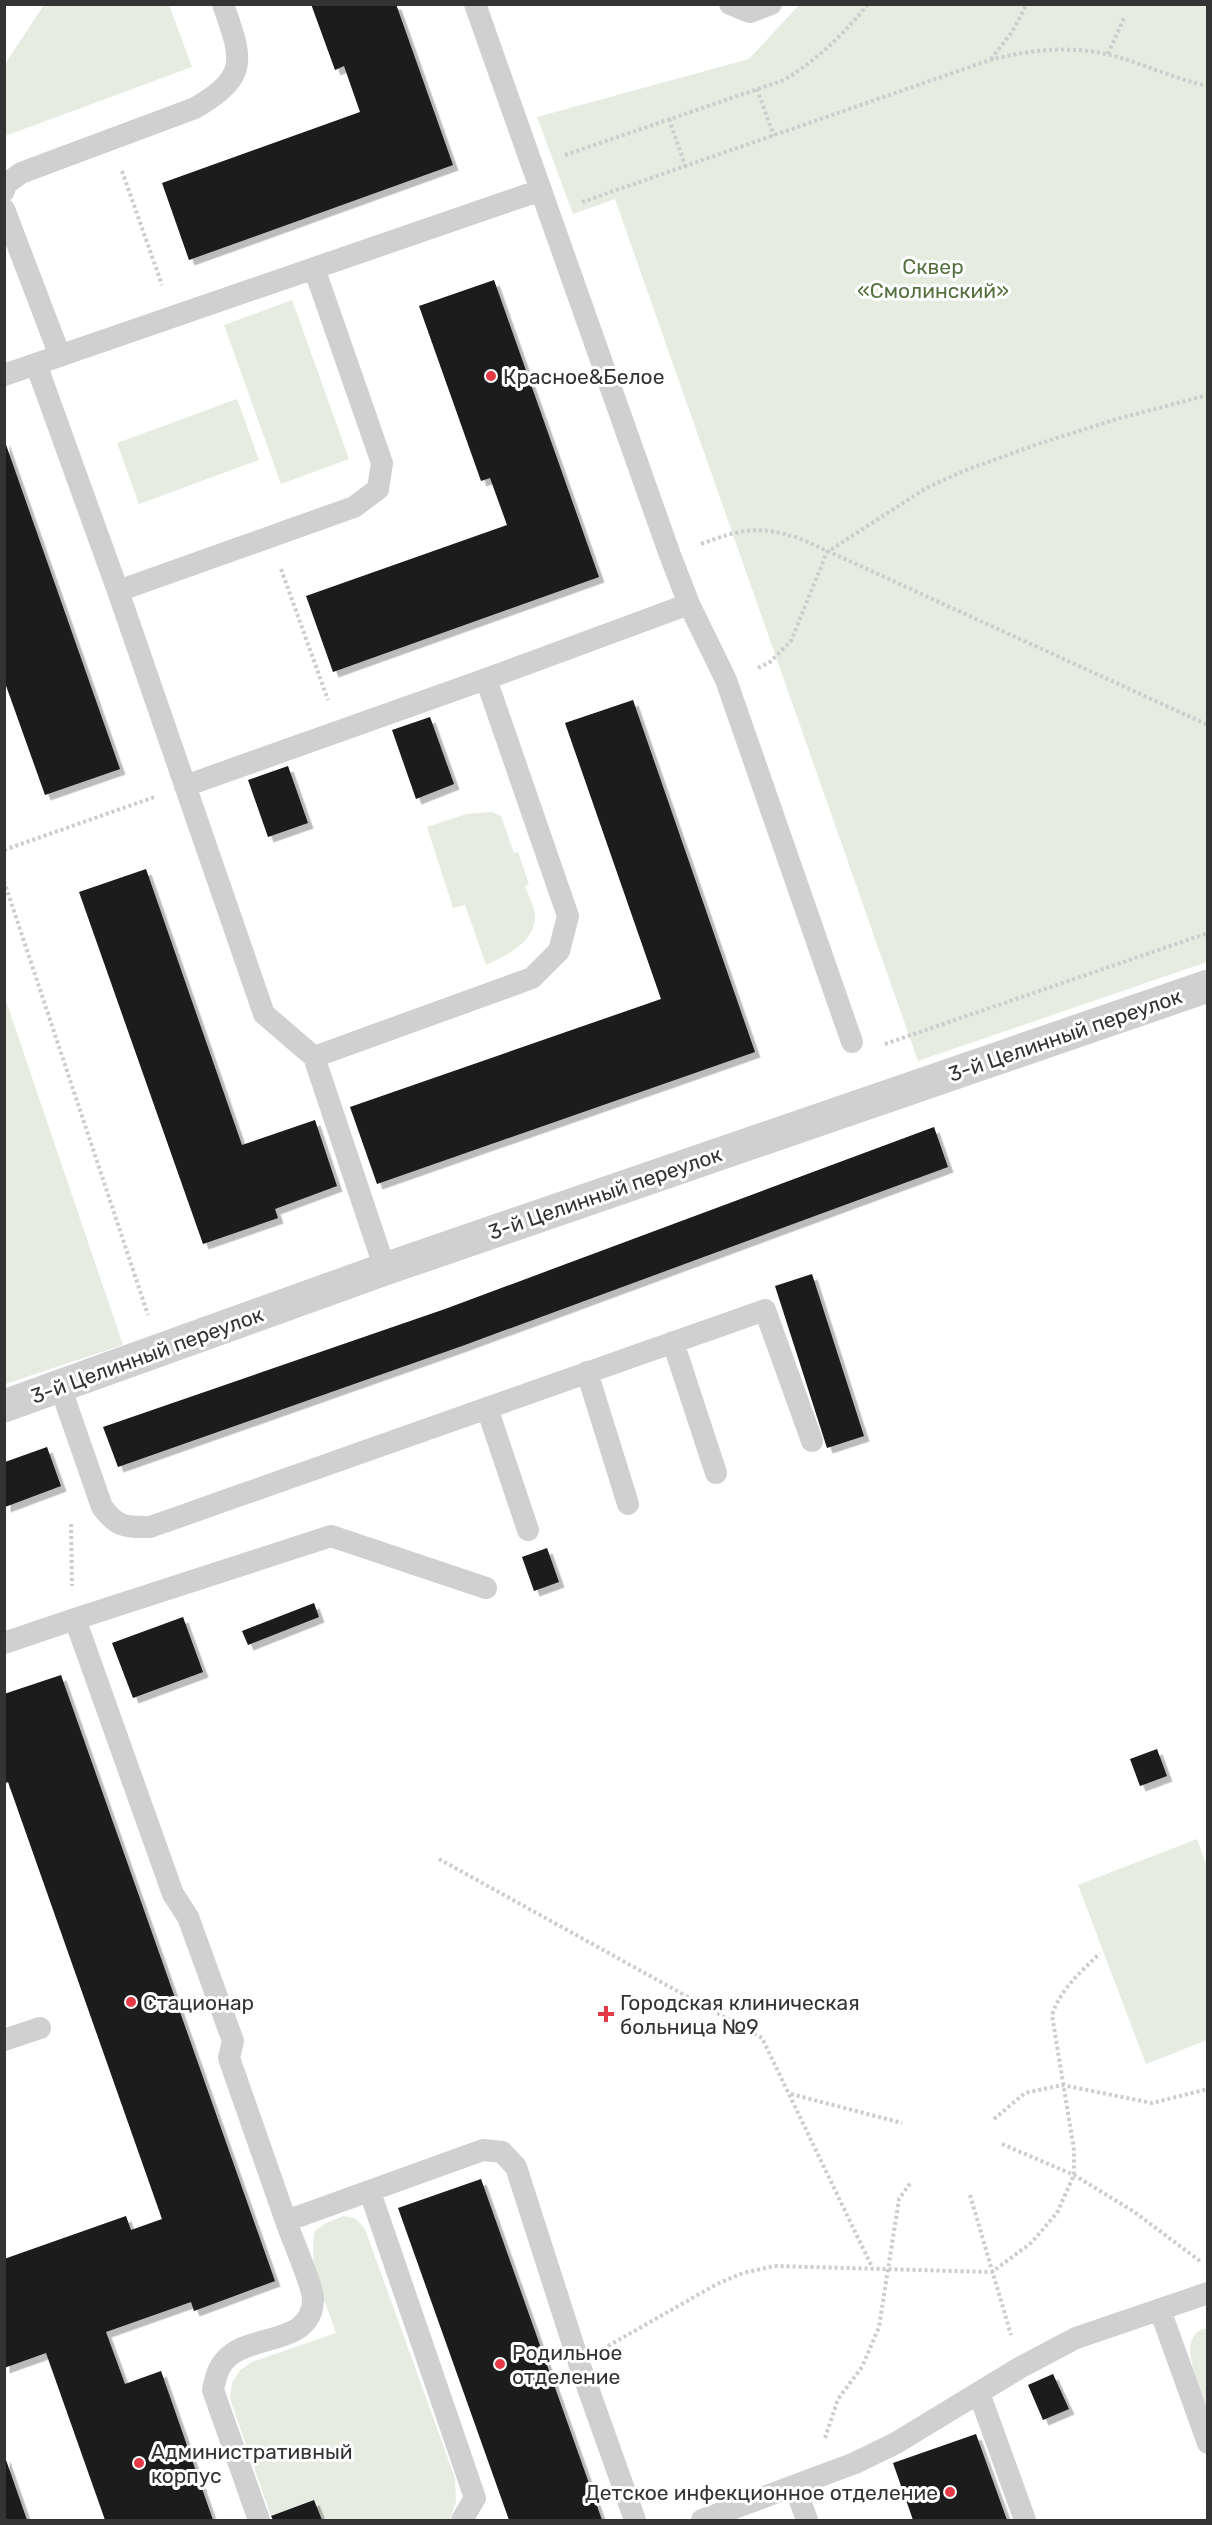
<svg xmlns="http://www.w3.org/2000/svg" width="1212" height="2525" viewBox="0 0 1212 2525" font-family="Rubik,sans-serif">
<defs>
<filter id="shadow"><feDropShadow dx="5.5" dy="5.5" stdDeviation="0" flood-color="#0004"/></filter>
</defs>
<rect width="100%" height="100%" fill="#fff"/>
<!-- green -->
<path fill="#e6ecdf" d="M44,5h125l23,62 -187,69v-72z
M799,5h408v957l-289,99 -303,-862 -42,15 -36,-97 212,-58z
M292,300l57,159 -68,25 -57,-159z
M237,399l22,61 -120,44 -22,-61z
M492,812l9,4 13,37 4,-1 11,32 -4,2c3,9 11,23 10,32 -1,25 -30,38 -49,47l-21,-60 -12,3 -26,-81 39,-13z
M5,998l118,347 -118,39h-1z
M1197,1839l10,28v173l-61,24 -68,-179z
M344,2216l12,3 9,10 90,249 1,23 -6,19h-128l-8,-20 -43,16 -41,-117 2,-16 8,-13 12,-8 84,-29c-11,-33 -29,-67 -21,-102l11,-8z
M1203,2329h4v78c-6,-19 -32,-68 -4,-78z"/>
<!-- building -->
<path fill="#1a1a1a" filter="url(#shadow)" d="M311,4h85l57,161 -264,95 -27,-77 198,-71 -16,-46 -9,4z
M494,280l105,297 -266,95 -27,-76 201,-71 -17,-47 -9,3 -62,-175z
M4,439l116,330 -75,26 -41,-115z
M633,700l122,352 -378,132 -27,-77 311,-108 -96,-276z
M430,717l24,67 -38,15 -24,-69z
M288,766l20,57 -40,14 -20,-57z
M146,869l96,276 73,-25 22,66 -62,23 3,9 -75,26 -124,-352z
M934,1127l14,40 -486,179 -344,121 -15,-40 342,-118z
M812,1274l52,162 -37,12 -52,-162z
M47,1447l14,39 -56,21v-45z
M547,1548l12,34 -25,9 -12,-34z
M314,1603l5,14 -71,28 -6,-14z
M183,1617l20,55 -70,26 -21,-55z
M61,1675l214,606 -81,30 -3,-9 -85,30 19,52 36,-13 52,149h-108l-59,-167 -42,15v-109l122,-43 5,14 31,-11 -154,-437 -4,2v-90z
M1157,1749l10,27 -27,10 -10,-27z
M481,2179l121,341h-93l-111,-312z
M1053,2374l16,35 -26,11 -15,-35z
M976,2434l31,86h-94l-20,-57z
M4,2457h1l22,63h-23z
M314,2500l8,20h-49l-2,-4z"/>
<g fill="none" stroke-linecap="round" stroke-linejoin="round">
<!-- path -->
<path stroke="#cdcdcd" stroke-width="4" stroke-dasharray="3 3" stroke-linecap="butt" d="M1108,54l16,-36
M991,59l21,-27 15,-28
M757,89l17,47
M669,119l17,49
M565,155l219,-75c34,-21 59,-45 84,-76
M122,171l40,114
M582,202l408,-142c39,-10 80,-15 120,-5 33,8 64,24 98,31
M701,544c41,-15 55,-19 98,-6l409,187
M281,569l47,131
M758,668l12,-6 21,-21 36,-89 101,-65 38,-17 72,-26 79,-25 91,-24
M4,850l150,-53
M4,881l144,434
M885,1044l323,-111
M71,1524l1,62
M439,1859l323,179 110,229
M791,2094l111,29
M994,2119l31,-26 37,-8 90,18 56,-14
M1002,2144l72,31 59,36 67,50
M970,2195l41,140
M608,2346l109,-62 26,-11 31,-7 218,6 39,-29 26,-30 17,-38v-25l-22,-135c10,-28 27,-41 48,-62
M825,2438l13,-39 24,-32 17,-40 20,-128 12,-17"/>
<!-- lane -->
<path stroke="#d0d0d0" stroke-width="22" d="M475,4l195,551 19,49 37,76 126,362
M730,4l20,8 21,-8
M4,191l2,-7 15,-11 174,-65c55,-32 47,-49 28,-104
M4,209l56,147
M36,364l82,227 146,423 50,43 218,-79 27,-27 9,-35 -82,-237
M4,375l537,-185
M118,591l236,-84 24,-18 4,-26 -68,-195
M185,786l301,-107 203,-75
M314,1057l71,212
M673,1342l43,131
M587,1372l41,132
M60,1386l42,121c16,21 23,20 48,20l615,-217 47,131
M487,1408l41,122
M75,1619l256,-83 155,52
M4,1643l71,-24 98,275 15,23 45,124 -4,17 57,163 197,-71 19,2 14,15 63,196 56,157
M4,2040l36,-12
M370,2192l105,306 -13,22
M1160,2310l48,133
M979,2393l46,127
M795,2487l12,33
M259,2520l-46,-130c3,-15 6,-27 19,-36 25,-19 81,-11 81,-55 0,-13 -22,-62 -27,-78
M702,2520l153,-57 41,-20 125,-76 55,-29 132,-45"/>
<!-- street -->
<path stroke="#d0d0d0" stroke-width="33" d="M4,1406l381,-137 823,-283"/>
</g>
<!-- markers -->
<g fill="#e63946" stroke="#fff" stroke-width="2">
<circle cx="491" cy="376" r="6"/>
<circle cx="131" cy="2002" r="6"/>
<path d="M603 2005h6v6h6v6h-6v6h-6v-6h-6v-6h6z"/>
<circle cx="500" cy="2364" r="6"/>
<circle cx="139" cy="2463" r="6"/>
<circle cx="950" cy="2492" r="6"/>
</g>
<g text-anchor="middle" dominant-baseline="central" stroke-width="6" stroke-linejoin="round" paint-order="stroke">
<!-- park labels -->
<g font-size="21" fill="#56703f" stroke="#fff">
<text x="933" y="266">Сквер<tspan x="933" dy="24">«Смолинский»</tspan></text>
</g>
<!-- poi labels -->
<g font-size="21" fill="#333" stroke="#fff" text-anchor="start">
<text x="503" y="376">Красное&amp;Белое</text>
<text x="143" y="2002">Стационар</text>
<text x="620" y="2002">Городская клиническая<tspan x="620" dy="24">больница №9</tspan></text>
<text x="512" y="2352">Родильное<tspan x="512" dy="24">отделение</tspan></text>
<text x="151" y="2451">Административный<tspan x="151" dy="24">корпус</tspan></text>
<text x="938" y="2492" text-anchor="end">Детское инфекционное отделение</text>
</g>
<!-- street labels -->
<g font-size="21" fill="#333" stroke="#fff">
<text transform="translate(1065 1035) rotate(-19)">3-й Целинный переулок</text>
<text transform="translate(605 1193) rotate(-19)">3-й Целинный переулок</text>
<text transform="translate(147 1355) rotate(-20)">3-й Целинный переулок</text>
</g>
</g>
<!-- border -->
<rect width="1212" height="2525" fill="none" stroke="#333333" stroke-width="12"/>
</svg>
